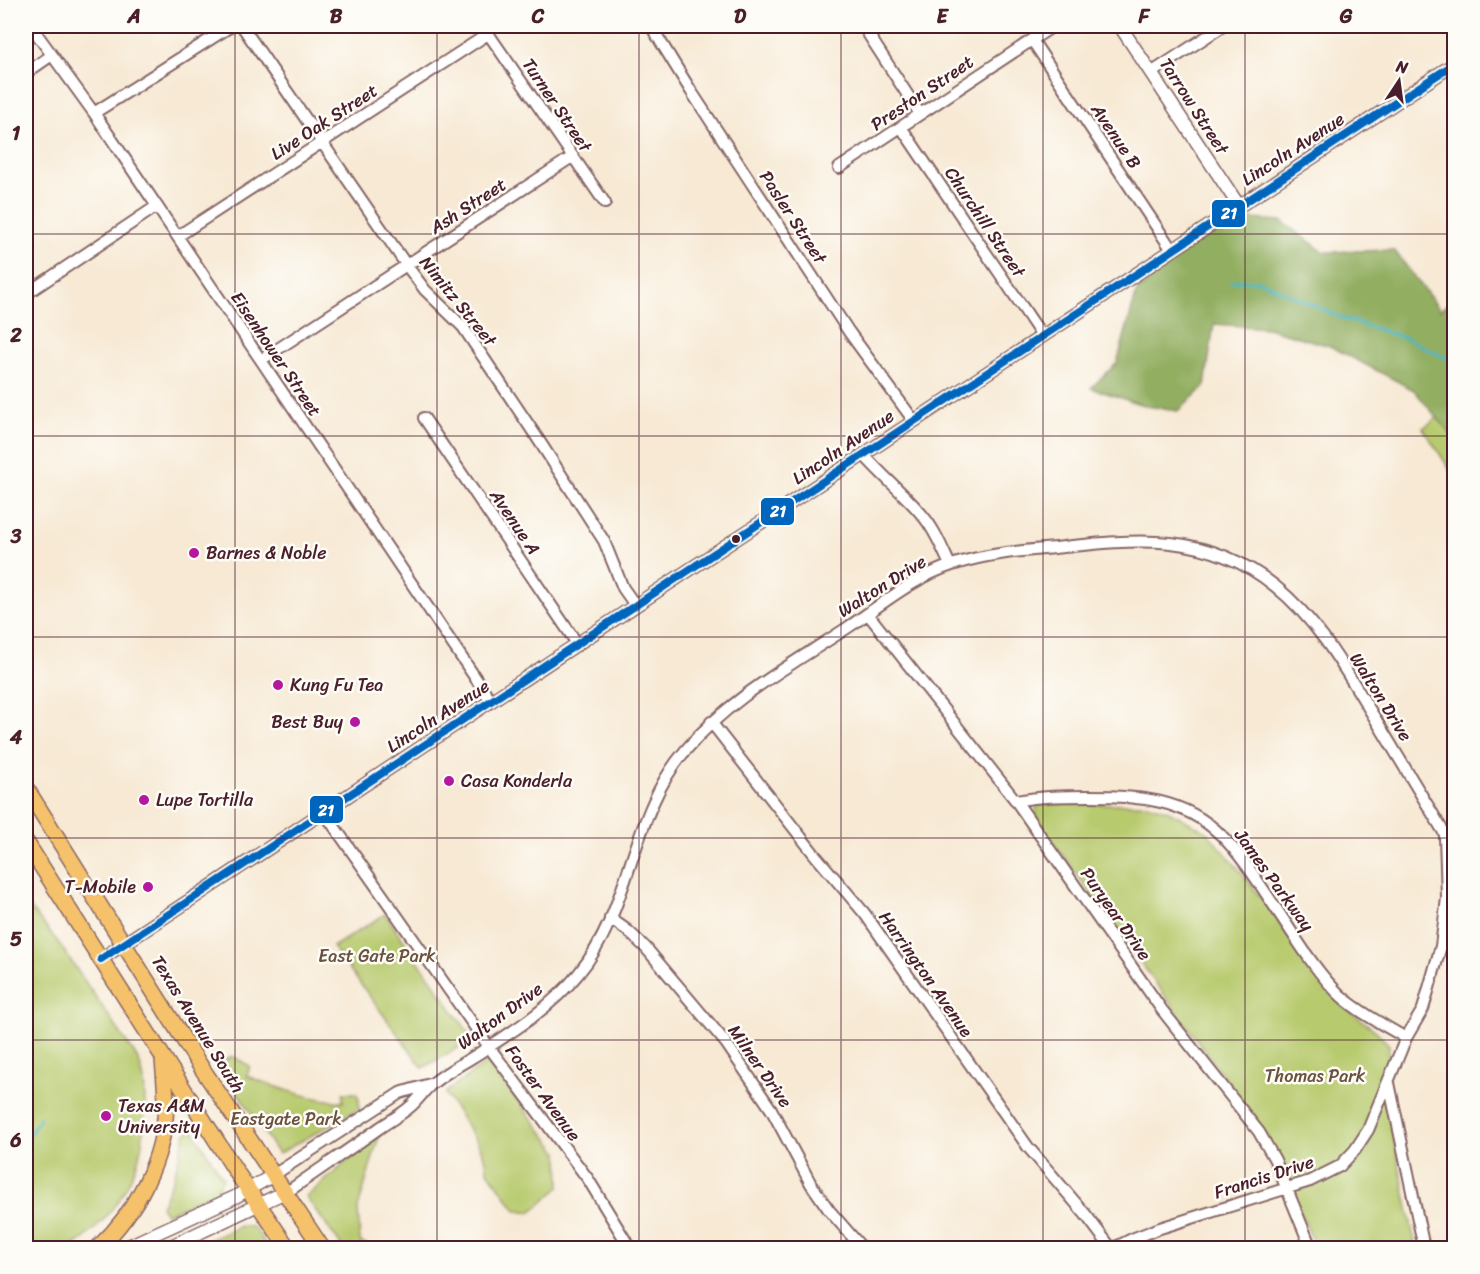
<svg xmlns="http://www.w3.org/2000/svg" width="1480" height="1274" viewBox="0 0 1480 1274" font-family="Sriracha,sans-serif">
<rect width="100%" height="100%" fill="#fdfcf7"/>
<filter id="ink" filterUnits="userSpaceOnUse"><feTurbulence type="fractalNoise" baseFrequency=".0167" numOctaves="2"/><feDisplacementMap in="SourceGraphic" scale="12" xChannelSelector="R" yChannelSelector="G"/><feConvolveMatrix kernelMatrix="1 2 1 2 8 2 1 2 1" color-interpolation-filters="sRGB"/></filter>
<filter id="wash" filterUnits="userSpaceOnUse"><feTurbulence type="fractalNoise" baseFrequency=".008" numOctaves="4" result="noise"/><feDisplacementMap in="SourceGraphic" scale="24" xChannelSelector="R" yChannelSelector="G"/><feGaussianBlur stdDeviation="1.35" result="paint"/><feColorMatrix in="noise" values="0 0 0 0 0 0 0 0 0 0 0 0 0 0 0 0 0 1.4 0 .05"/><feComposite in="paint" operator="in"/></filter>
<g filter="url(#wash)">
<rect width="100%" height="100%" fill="#f7e9d4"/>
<!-- green -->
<path fill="#b8ca6e" stroke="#81744c" stroke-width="1.5" d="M1454,407v69l-31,-48z
M1041,804h106l22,7 38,21 35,41 101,133 33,25 13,14 -2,60 29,143h-100l-49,-112 -230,-316 -1,-12z
M26,903l32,39 76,111c11,17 11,34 11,53 -1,13 -1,25 -3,37 -7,42 -36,82 -71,105h-45z
M385,914l88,125 -50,29 -90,-121z
M232,1056l18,10 -3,10c31,12 62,23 96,26v-9h13l3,6v10l-81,45 -59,-90z
M487,1062l72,91 1,34 -29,25 -15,-2 -29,-40 -1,-9 -8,-18 -33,-50z
M192,1129l31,49 -7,14 -50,22 -5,-7 13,-31 11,-42z
M380,1133l-22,75 2,34 16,6h-33l-37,-51z
M240,1226l13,1 16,21h-77z"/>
<!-- forest -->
<path fill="#92ae61" stroke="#6e6646" stroke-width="1.5" d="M1237,218l44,3 43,31 70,-2 46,60 14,-11v139l-40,-48 -84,-44 -63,-18 -53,-4 -9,62 -27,25 -32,-5 -55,-18 26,-25 20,-72 45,-39z"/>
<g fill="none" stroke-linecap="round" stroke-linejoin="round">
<!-- stream -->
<path stroke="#49b8c2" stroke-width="3" d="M1231,281h29l82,37 66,21 46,23
M26,1140l14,-22"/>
</g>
</g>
<g filter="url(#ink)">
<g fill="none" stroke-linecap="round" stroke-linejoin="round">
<!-- minor casing -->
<g stroke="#876666" stroke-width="14">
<path id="minor" d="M31,26l63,87 397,588
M242,26l165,240 18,24 38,37 73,109 68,105 19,47 12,17
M483,26l122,177
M651,26l40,65 158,241 65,89
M863,26l57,88
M1032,40l140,210
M26,73l26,-18
M1151,73l72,-47
M94,113l137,-87
M901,127l141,209
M839,168l214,-142
M178,236l310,-202
M26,294l131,-88
M261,360l311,-203
M424,418l154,227
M864,455c19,22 41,39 59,61 12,14 19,32 27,49
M868,614l148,187 146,209 97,122 16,28 36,88
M711,722l104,133 50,59 163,233 58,68 25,33
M1016,801c25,-5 48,-5 73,-5 49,0 94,2 132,39 23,23 41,53 60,81 18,27 36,57 60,80 19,17 43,29 65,42
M324,812l165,235 99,132 42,69
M1445,836l2,62
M610,918l18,13 18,17 80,95 45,66 40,75 18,26 33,38
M1389,1083l35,165
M272,1176l128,-83 30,-9
M283,1193l10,-5c28,-20 57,-39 85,-59 11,-8 23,-14 33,-23 8,-7 14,-17 22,-23 12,-10 27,-18 40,-26 38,-24 78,-49 106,-84 53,-65 51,-158 106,-222 44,-53 108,-87 165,-125 32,-22 65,-49 102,-61 33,-11 68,-14 103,-17 82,-9 152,-17 220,38 44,35 72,87 101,134 26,43 52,86 78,129
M1114,1248l18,-9 28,-11 150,-47 30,-15 15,-16 13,-20 38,-92 17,-29 18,-63 6,-48 7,-11"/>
</g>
<!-- tertiary casing -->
<g stroke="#876666" stroke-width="15">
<path id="tertiary" d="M1120,26l119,180
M101,959l1353,-895
M124,1248l111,-51 37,-21
M167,1248l116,-55"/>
</g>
<!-- primary casing -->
<g stroke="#876666" stroke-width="18">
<path id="primary" d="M26,788l173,276 123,184
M26,842l213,334 49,72
M98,1248c39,-37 66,-88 68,-143 0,-15 -2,-31 -3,-46"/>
</g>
<!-- minor -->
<use href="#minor" stroke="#fff" stroke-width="10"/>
<!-- tertiary -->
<use href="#tertiary" stroke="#fff" stroke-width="12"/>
<!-- primary -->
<use href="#primary" stroke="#f5c16b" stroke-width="15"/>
<!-- bus-1 casing -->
<g stroke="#fdfcf7" stroke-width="12">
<path id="bus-1" d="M101,959l1353,-895"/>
</g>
<!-- bus-1 -->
<use href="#bus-1" stroke="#0065bd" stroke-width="8"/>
</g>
</g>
<!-- grid -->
<path fill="none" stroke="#4a1f2b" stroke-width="1.5" stroke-opacity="0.55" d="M235,26v1222M437,26v1222M639,26v1222M841,26v1222M1043,26v1222M1245,26v1222M26,234h1428M26,436h1428M26,637h1428M26,838h1428M26,1040h1428"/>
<!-- markers -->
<circle fill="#4a1f2b" stroke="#fdfcf7" stroke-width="2" cx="736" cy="539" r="5"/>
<g fill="#b5179e" stroke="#fdfcf7" stroke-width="2">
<circle cx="194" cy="553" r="6"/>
<circle cx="278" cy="685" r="6"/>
<circle cx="355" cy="722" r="6"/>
<circle cx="449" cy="781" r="6"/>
<circle cx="144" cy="800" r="6"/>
<circle cx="148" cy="887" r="6"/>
<circle cx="106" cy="1116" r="6"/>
</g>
<g text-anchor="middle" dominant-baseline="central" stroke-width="5" stroke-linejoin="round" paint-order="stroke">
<!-- street labels -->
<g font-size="18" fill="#4a1f2b" stroke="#fdfcf7">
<text transform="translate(922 93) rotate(-34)">Preston Street</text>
<text transform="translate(557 105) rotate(56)">Turner Street</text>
<text transform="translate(1194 106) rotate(57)">Tarrow Street</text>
<text transform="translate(324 122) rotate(-33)">Live Oak Street</text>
<text transform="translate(1116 136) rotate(56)">Avenue B</text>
<text transform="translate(1293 149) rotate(-33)">Lincoln Avenue</text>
<text transform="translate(468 206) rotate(-33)">Ash Street</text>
<text transform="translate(793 217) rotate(57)">Pasler Street</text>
<text transform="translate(985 222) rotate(56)">Churchill Street</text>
<text transform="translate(458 301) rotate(51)">Nimitz Street</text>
<text transform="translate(276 354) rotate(56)">Eisenhower Street</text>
<text transform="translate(843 447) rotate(-34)">Lincoln Avenue</text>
<text transform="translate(515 522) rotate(56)">Avenue A</text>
<text transform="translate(882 586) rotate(-32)">Walton Drive</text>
<text transform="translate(1381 697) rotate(58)">Walton Drive</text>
<text transform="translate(438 716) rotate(-33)">Lincoln Avenue</text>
<text transform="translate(1274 880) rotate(54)">James Parkway</text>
<text transform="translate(1116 914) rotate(55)">Puryear Drive</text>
<text transform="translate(926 974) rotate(55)">Harrington Avenue</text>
<text transform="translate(500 1016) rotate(-36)">Walton Drive</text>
<text transform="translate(198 1024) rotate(58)">Texas Avenue South</text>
<text transform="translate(760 1066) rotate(55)">Milner Drive</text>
<text transform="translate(543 1093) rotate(54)">Foster Avenue</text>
<text transform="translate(1264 1177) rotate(-18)">Francis Drive</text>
</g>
<!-- poi labels -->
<g font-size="18" fill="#4a1f2b" stroke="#fdfcf7" text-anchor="start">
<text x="206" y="553">Barnes &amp; Noble</text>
<text x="290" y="685">Kung Fu Tea</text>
<text x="343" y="722" text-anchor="end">Best Buy</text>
<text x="461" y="781">Casa Konderla</text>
<text x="156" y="800">Lupe Tortilla</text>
<text x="136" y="887" text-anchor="end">T-Mobile</text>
<text x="118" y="1106">Texas A&amp;M<tspan x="118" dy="21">University</tspan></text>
</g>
<!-- park labels -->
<g font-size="18" fill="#6b523f" stroke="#fdfcf7">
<text x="377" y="956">East Gate Park</text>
<text x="1315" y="1076">Thomas Park</text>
<text x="286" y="1119">Eastgate Park</text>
</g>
</g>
<g stroke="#fdfcf7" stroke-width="2">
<rect x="1211" y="199" width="35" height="29" rx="6" fill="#0065bd"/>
<rect x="760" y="497" width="35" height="29" rx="6" fill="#0065bd"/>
<rect x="309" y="795" width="35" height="29" rx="6" fill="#0065bd"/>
</g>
<g font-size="16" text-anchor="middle" font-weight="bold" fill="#fff">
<text x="1229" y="219">21</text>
<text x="778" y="517">21</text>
<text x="326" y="816">21</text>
</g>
<!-- margin -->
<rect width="1480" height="1274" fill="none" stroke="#fdfcf7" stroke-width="66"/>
<!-- north arrow -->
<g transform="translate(1399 81) rotate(13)" stroke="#fdfcf7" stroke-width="4.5" paint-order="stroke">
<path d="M0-4.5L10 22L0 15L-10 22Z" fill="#4a1f2b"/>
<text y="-9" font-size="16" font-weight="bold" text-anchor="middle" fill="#4a1f2b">N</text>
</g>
<rect x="33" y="33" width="1414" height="1208" fill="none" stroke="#4a1f2b" stroke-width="2"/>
<g font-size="20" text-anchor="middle" font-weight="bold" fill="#4a1f2b">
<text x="134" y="23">A</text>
<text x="336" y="23">B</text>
<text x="538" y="23">C</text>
<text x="740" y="23">D</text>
<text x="942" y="23">E</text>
<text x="1144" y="23">F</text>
<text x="1346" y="23">G</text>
<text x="16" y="140">1</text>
<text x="16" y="342">2</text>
<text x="16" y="543">3</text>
<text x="16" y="744">4</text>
<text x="16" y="946">5</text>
<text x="16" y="1147">6</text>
</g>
</svg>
